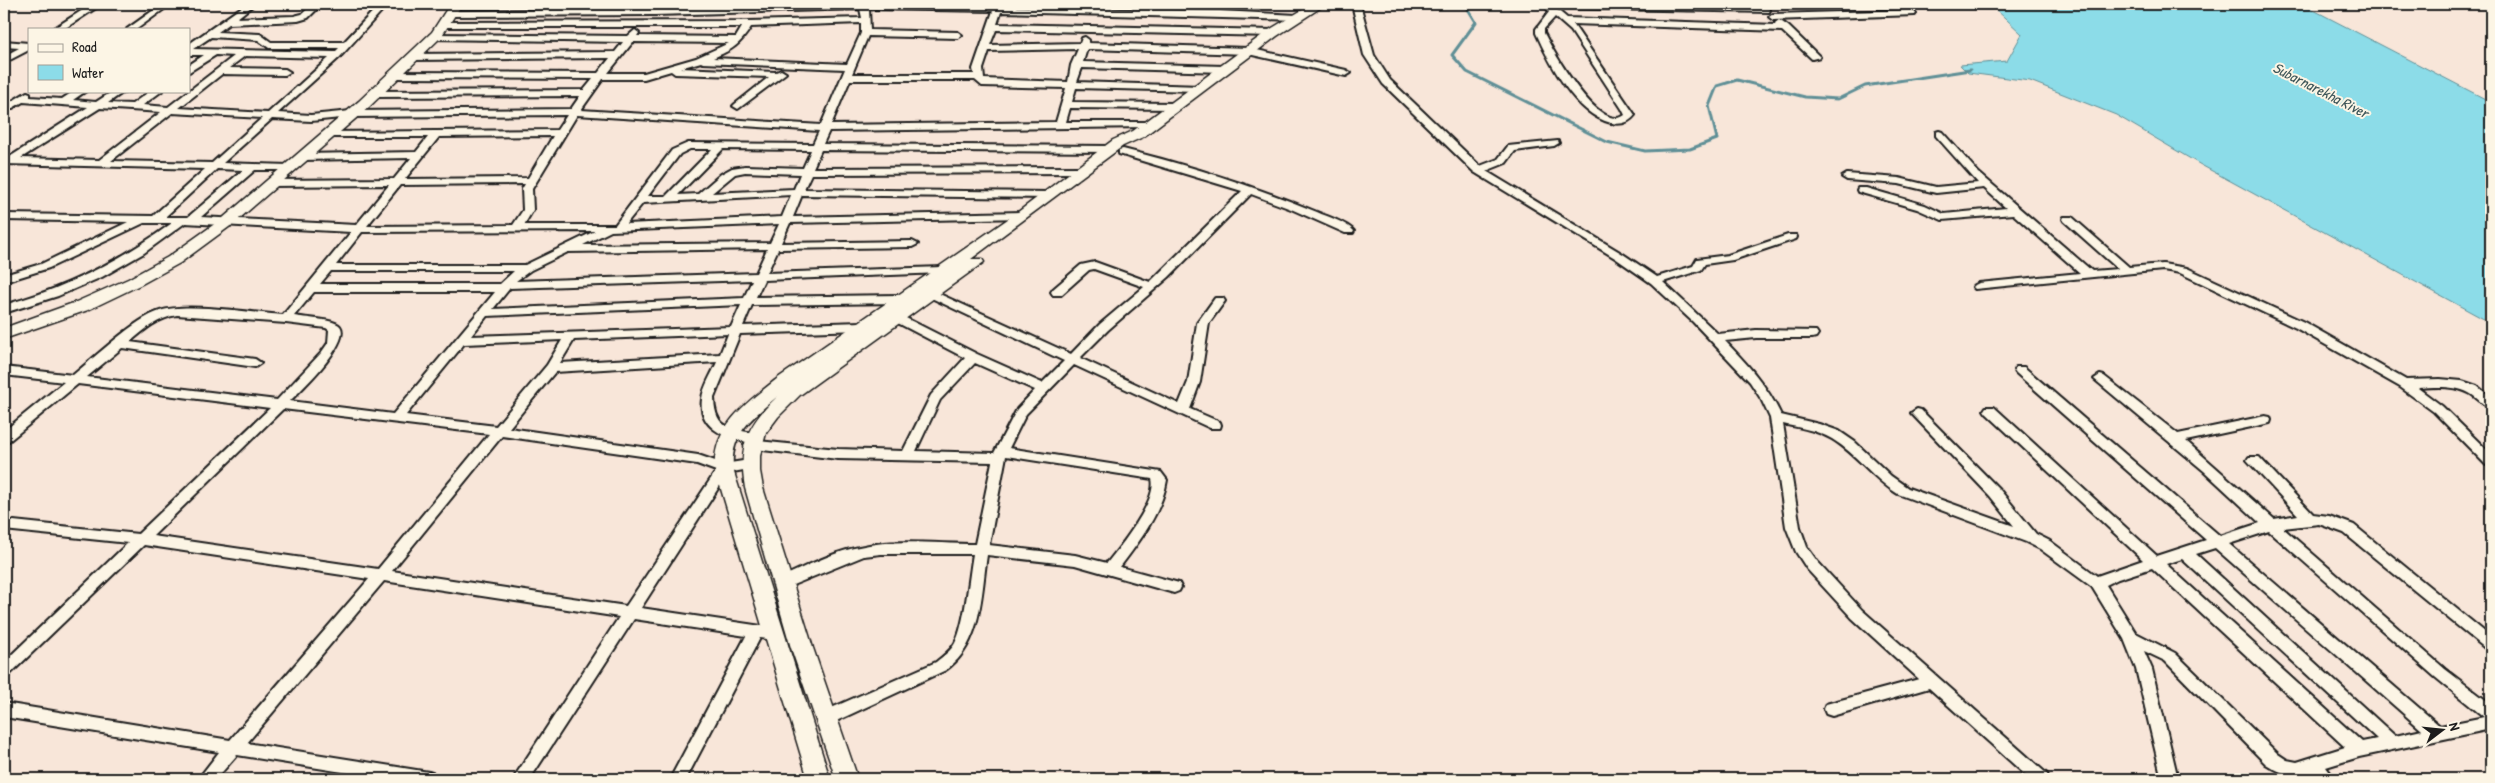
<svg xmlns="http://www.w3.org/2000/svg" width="2495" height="783" viewBox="0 0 2495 783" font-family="'Patrick Hand',sans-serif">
<rect width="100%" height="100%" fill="#f8e6d9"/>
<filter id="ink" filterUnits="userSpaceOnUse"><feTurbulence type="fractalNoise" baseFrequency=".02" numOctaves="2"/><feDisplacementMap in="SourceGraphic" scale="10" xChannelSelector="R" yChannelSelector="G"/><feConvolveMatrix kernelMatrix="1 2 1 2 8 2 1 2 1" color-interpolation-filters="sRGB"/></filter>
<g filter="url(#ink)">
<!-- water -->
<path fill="#8cdce8" stroke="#5f8f96" d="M1990,4h312l189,98v221l-290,-158 -85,-50 -86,-34 -62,-8 -8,-8 47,-4 15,-27z"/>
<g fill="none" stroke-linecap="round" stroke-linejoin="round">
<!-- stream -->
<path stroke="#5f8f96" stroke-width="3" d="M1465,4l11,18 -24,33 15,17 140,70 38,9 45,-2 27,-10 -8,-33 8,-20 20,-6 68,17 33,2 27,-13 105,-16"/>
<!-- street casing -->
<g stroke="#1c1c1c" stroke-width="4">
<path id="street" d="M92,4h10l-38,25h-11z
M142,4h29l-34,25h-10l31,-22h-12z
M246,4h9l-18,14 57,-2 8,-2 11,-10h9l-14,14 -10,3 -69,3 -11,8 42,2 11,8h73l36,-38h8l-48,53 -62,56 33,2 40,-4 220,-2 9,-13 -206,1 -5,-3 5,-3 210,-1 9,-11 -200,-1 -5,-3 5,-3 205,1 12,-15 -197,2 -5,-3 5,-3 202,-2 8,-10 -193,-3v-4l3,-1 195,2 7,-6 4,3 -2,3 99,1 6,-10h-303v-4l3,-1 306,-1 114,-3 -2,-9 -205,6 -209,1 -1,-2 4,-3 206,-2 225,-5 340,7 77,4 3,1v4l-299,-8 -4,12 276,6 4,3 -4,3 -277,-6 -6,15 90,-2 2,-5 3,-1 4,3 -1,3 160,5 98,22 5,3 -5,3 -98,-22 -161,-5 -4,13 141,4 5,3 -5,3 -142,-4 -5,14 124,4v4l-3,1 -122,-3 -4,14 103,1 5,3 -5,3 -105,-1 -4,14h87l2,2 -5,3 -321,4 -6,13 287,2 5,3 -5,3 -289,-2 -8,18 270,-1 5,3 -5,3 -272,1 -7,15 244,3 5,3 -5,3 -246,-3 -9,22 230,-5 5,3 -5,3 -233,5 -9,20 131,-2 6,3 -6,3 -134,2 -11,24 175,-6 6,3 -6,3 -178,7 -8,17 143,-2 6,4 -6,4 -147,2 -9,21 118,-4 6,4 -6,4 -121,4 -26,64c1,34 18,29 45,37l1,3 -2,3 80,8 65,2 28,-56 34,-37 -73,-38 -2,-3 6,-4 81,41 65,29 22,-22 -141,-67 6,-4 4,1 138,63 29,-30 44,-37 -50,-18 -5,1 -28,25h-8l-2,-3 2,-3 28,-24 14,-3 55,20 92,-91 -123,-37v-4l4,-1c66,16 131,37 194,63 11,5 29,10 37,19l-1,2h-8l-54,-24 -40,-15 -82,83 -61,53 -28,28 99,46 9,-22 9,-59 18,-25h8l2,3 -16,22 -9,59 -10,27 30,13 1,3 -1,3h-10l-136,-63 -48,49 -17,34 152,24 6,8c-5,32 -27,61 -47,87l59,16 2,4 -2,4 -5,2 -99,-28 -88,-10c-6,40 -5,89 -41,115l-114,53 -6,2 -6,-2 -2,-5 2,-5 116,-51c7,-6 15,-11 19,-19 10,-18 14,-67 18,-89h-92l-17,2 -81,33 -5,-2 -2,-4 2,-4c27,-12 56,-28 86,-33 32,-7 77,-2 111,-2l17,-82 -154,-3 -92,-11 -2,-3 3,-3c-23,-4 -49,-15 -45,-43 1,-12 10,-25 15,-37l-162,10 -46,56 189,27 26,9 25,-4 5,2 2,3 -2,3 -26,5 -87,135 134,20 5,2 2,4 -2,4 -5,2 -15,-2 -74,141h-16l76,-143 -112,-17 -104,160h-17l106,-162 -235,-36 -137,162 182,29 6,2 2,5h-51l-149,-24 -21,24h-18l21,-27 -215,-35v-14l226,37 139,-161 -225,-34 -135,130 -5,2v-15l124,-119 -124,-13v-10l134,14 132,-126 -192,-24 -69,57 -5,2v-12l60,-49 -60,-7v-8l69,8c21,-17 63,-57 87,-64 27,-9 92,2 123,4l68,-83 -166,-9 -41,30 -42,24 -44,19 -54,17v-8c62,-17 116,-44 168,-82h-28l-95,45 -45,14v-7l37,-11 87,-42 -124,-2v-6l149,2 52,-47 -201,-5v-6h4l80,-51 -65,-5 -19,11v-7l23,-14 3,1v4l32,2 12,-8h12l-13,9 23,2 17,-11h12l-17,12 24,1 18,-13h12l-19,14 25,2 66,-51 -18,-1 -27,17v-7l15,-10h-15v-11zM869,9l124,2 -20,58 1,5h-122l16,-38 90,2 4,-3 -4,-3 -88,-2zM861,23v10l-14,31 -134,-6c19,-8 27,-13 38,-31zM211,37l47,3 11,8h70l-4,4 -142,-3zM633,42l96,1 -33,15 -52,15h-36zM1078,49l-7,16 -3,17 -84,-3 -1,-10 6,-18zM245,56l84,2 -61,55 -89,-5 43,-34 63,1 5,-3 -5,-3 -56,-1zM701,62l2,1 142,6 -24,56 -240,-15 22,-31h41l27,-8 4,3 94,3 -34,27 -2,2 5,3 48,-36 -5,-3 -5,2 -96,-4zM850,80h125l7,6 84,2 -10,34 -225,3zM100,108l61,4 -62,48 -78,-2zM172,113l90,5 -50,45 -101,-2zM567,115l-10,15 -229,2 -4,1v4h104l-12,15 -114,2 -5,3 5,3 109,-2 -17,21 -123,1 -5,3 5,3 118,-1 -33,40 -155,-8 54,-47h38l1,-2 -5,-3 -66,-2 49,-44 39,2 40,-4zM577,115l242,16 -6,13 -125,-1 -16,7 -57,75h-91l9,-15 -1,-21zM553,136l-25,42 -123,1 34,-42zM690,149h22l-46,47h-18l32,-42zM723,149l88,1 -8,18 -58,-2 -13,2 -11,6 -23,20 -20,1zM217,169l26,1 -55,47h-23zM745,172l55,2 -6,15 -82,4 23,-19zM525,184l-3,5 1,21 -10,15 -146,1 33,-41zM791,195l-9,22 -156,7 17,-21zM779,224l-9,19 -187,2 28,-14zM595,231l-70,34h-189l26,-33zM767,249l-11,24 -240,8 15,-11 37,-18zM331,271h183l-14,13h-180zM752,280l-8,18 -251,11 17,-21zM314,292h181l-102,122 -103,-13c11,-11 62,-59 50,-75 -5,-7 -37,-8 -46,-10zM741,305l-10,22 -260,9 16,-20zM177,315l109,8 40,5 3,2 -1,13 -7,10 -44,47 -190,-23 35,-29 133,19 6,-4 -6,-4 -125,-17c15,-13 28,-24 47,-27zM728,334l-8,20 -160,9 14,-23zM562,340l-15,25 -51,61 -90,-11 58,-71zM975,363l60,27 -18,19 -23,44 -78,-2 24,-51zM283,409l206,25 -111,135 -225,-33zM502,436l195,28 19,7 -90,135 -234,-35zM1006,456l146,23c6,21 -32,68 -45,84l-32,-8 -86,-10z
M1352,4h8l14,51 16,25 90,86 18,-7 10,-13 50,-5 1,2 -5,3 -39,5 -9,12 -20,8 137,83 34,23 36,-11 4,-7 31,-4 60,-20h8l1,2 -1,2 -63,21 -28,4 -4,6 -38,12 55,52 38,-4 60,1 2,3 -2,3 -4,1h-56l-31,3c22,23 42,44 56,74l38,9 20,7 16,11 36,34 17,12 106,38 -24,-30 -79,-83 6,-4 4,1 79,80 36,44 14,7 47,35 46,-16 -157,-147 -2,-3 2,-3h8l163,149 49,-16 -190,-167 -2,-3 2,-3h8l196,169 40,-13 -56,-52 -110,-92 6,-4 4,1 74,58 87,-18 5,1 1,3 -1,3 -84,18 88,78 24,-4 -51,-55 2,-3h10l54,57 16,2 25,9 137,112v14l-5,-2 -142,-116 -25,-9 -36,4 162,141 46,35v25l-132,28 -33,10 9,12h-18l-7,-7c-18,6 -28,2 -44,-8l-101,-103 -21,-10 8,18 26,110h-16l-26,-110 -12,-30 -32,-52 -52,-38 -14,-7 -128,-48c-25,-15 -41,-40 -66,-55 -15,-9 -32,-11 -49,-15l17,103 7,20 10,14 45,49 185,164 2,5h-19l-101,-91 -97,28 -6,-2 -2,-5 2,-5 93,-25 -67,-61 -45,-49 -11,-17 -10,-25 -16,-109 -9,-19 -11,-17 -57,-60 -42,-39 -36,-25 -141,-86 -91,-88 -19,-29zM2269,531l166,146 49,40 -44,9 -211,-182zM2215,548l207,182 -27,6 -199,-182zM2182,559l195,180 -15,3 -196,-178zM2152,568l193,179 -48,15 -10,-2 -9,-6 -103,-101 -39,-20 -30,-48 12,-6z
M1544,4l222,3 4,3 -1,2 -214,-4 12,10 209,7 -1,-2 4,-3 9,6 32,31 -8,2 -30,-28 -209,-7 62,91c-6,8 -14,10 -24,8 -36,-9 -61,-59 -75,-90v-4l13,-17zM1555,17l16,14 51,78 3,6c-26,20 -72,-64 -81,-82v-4z
M1912,10l4,3 -1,2 -142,5 -4,-3 4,-3z
M4,41l25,2v7l-25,13v-7l15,-8 -15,-1z
M1939,131l3,1 37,41 113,98 26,-2 -54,-48 -1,-2 1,-2h8l57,50 34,-3 24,4 117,54 102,58 34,-1 22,2 15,5 14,11v11c-8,-2 -14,-11 -22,-15 -15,-8 -35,-6 -51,-5l24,18 49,48v13l-5,-2 -52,-53 -34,-25 -104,-59 -116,-55 -17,-3 -188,19 -2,-2 2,-2 4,-2 101,-10 -67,-59 -71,6 -25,-11 -59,-17 -1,-2 1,-2h8l59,17 19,9 62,-6 -22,-20 -48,5 -37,-9 -52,-4 -5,-3 5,-3 52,4 37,9 42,-4 -42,-47v-4z"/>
</g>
<!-- secondary casing -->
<g stroke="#1c1c1c" stroke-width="3">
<path id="secondary" d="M450,4h12l-21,33 -72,70 -136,117 -53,39 -40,22 -52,25 -84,29v-11l72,-26 52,-23 40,-22 55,-39 136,-117 73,-69z
M1312,4h14l-49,32 -134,101 -20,9 -152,113h11l2,3 -184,133 -22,22 -12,16 -6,23v15l3,17 50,160 45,131h-22l-45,-131 -46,-160c-7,-43 2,-63 33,-92 -25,21 -48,37 -45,73l97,310h-22l-93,-310c-3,-43 33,-67 63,-91l240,-166 95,-72 20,-9 136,-101z"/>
</g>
<!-- street -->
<use href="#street" fill="#fcf5e5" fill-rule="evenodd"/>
<!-- secondary -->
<use href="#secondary" fill="#fcf5e5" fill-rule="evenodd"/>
</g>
</g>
<g text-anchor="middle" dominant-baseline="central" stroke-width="4" stroke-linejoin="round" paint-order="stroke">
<!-- far-water labels -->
<g font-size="15" font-style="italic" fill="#3e5659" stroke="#fcf5e5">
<text transform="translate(2321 90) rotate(27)">Subarnarekha River</text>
</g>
</g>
<!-- margin -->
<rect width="2495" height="783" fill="none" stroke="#fcf5e5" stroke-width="20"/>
<rect x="10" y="10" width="2475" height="763" fill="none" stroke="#1c1c1c" stroke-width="2" filter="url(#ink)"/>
<!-- legend -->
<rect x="28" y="28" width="162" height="65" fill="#fcf5e5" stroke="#a29e95"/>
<rect x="38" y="44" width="25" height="8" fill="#fcf5e5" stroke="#a29e95"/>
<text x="72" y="52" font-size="15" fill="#1c1c1c">Road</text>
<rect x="38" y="65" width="25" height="15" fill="#8cdce8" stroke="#a29e95"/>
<text x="72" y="78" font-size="15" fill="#1c1c1c">Water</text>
<!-- north arrow -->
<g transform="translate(2442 730) rotate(74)" stroke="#fcf5e5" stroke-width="4" paint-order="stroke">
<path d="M0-4L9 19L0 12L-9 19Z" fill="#1c1c1c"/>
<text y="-8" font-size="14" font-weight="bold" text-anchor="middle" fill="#1c1c1c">N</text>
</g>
</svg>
